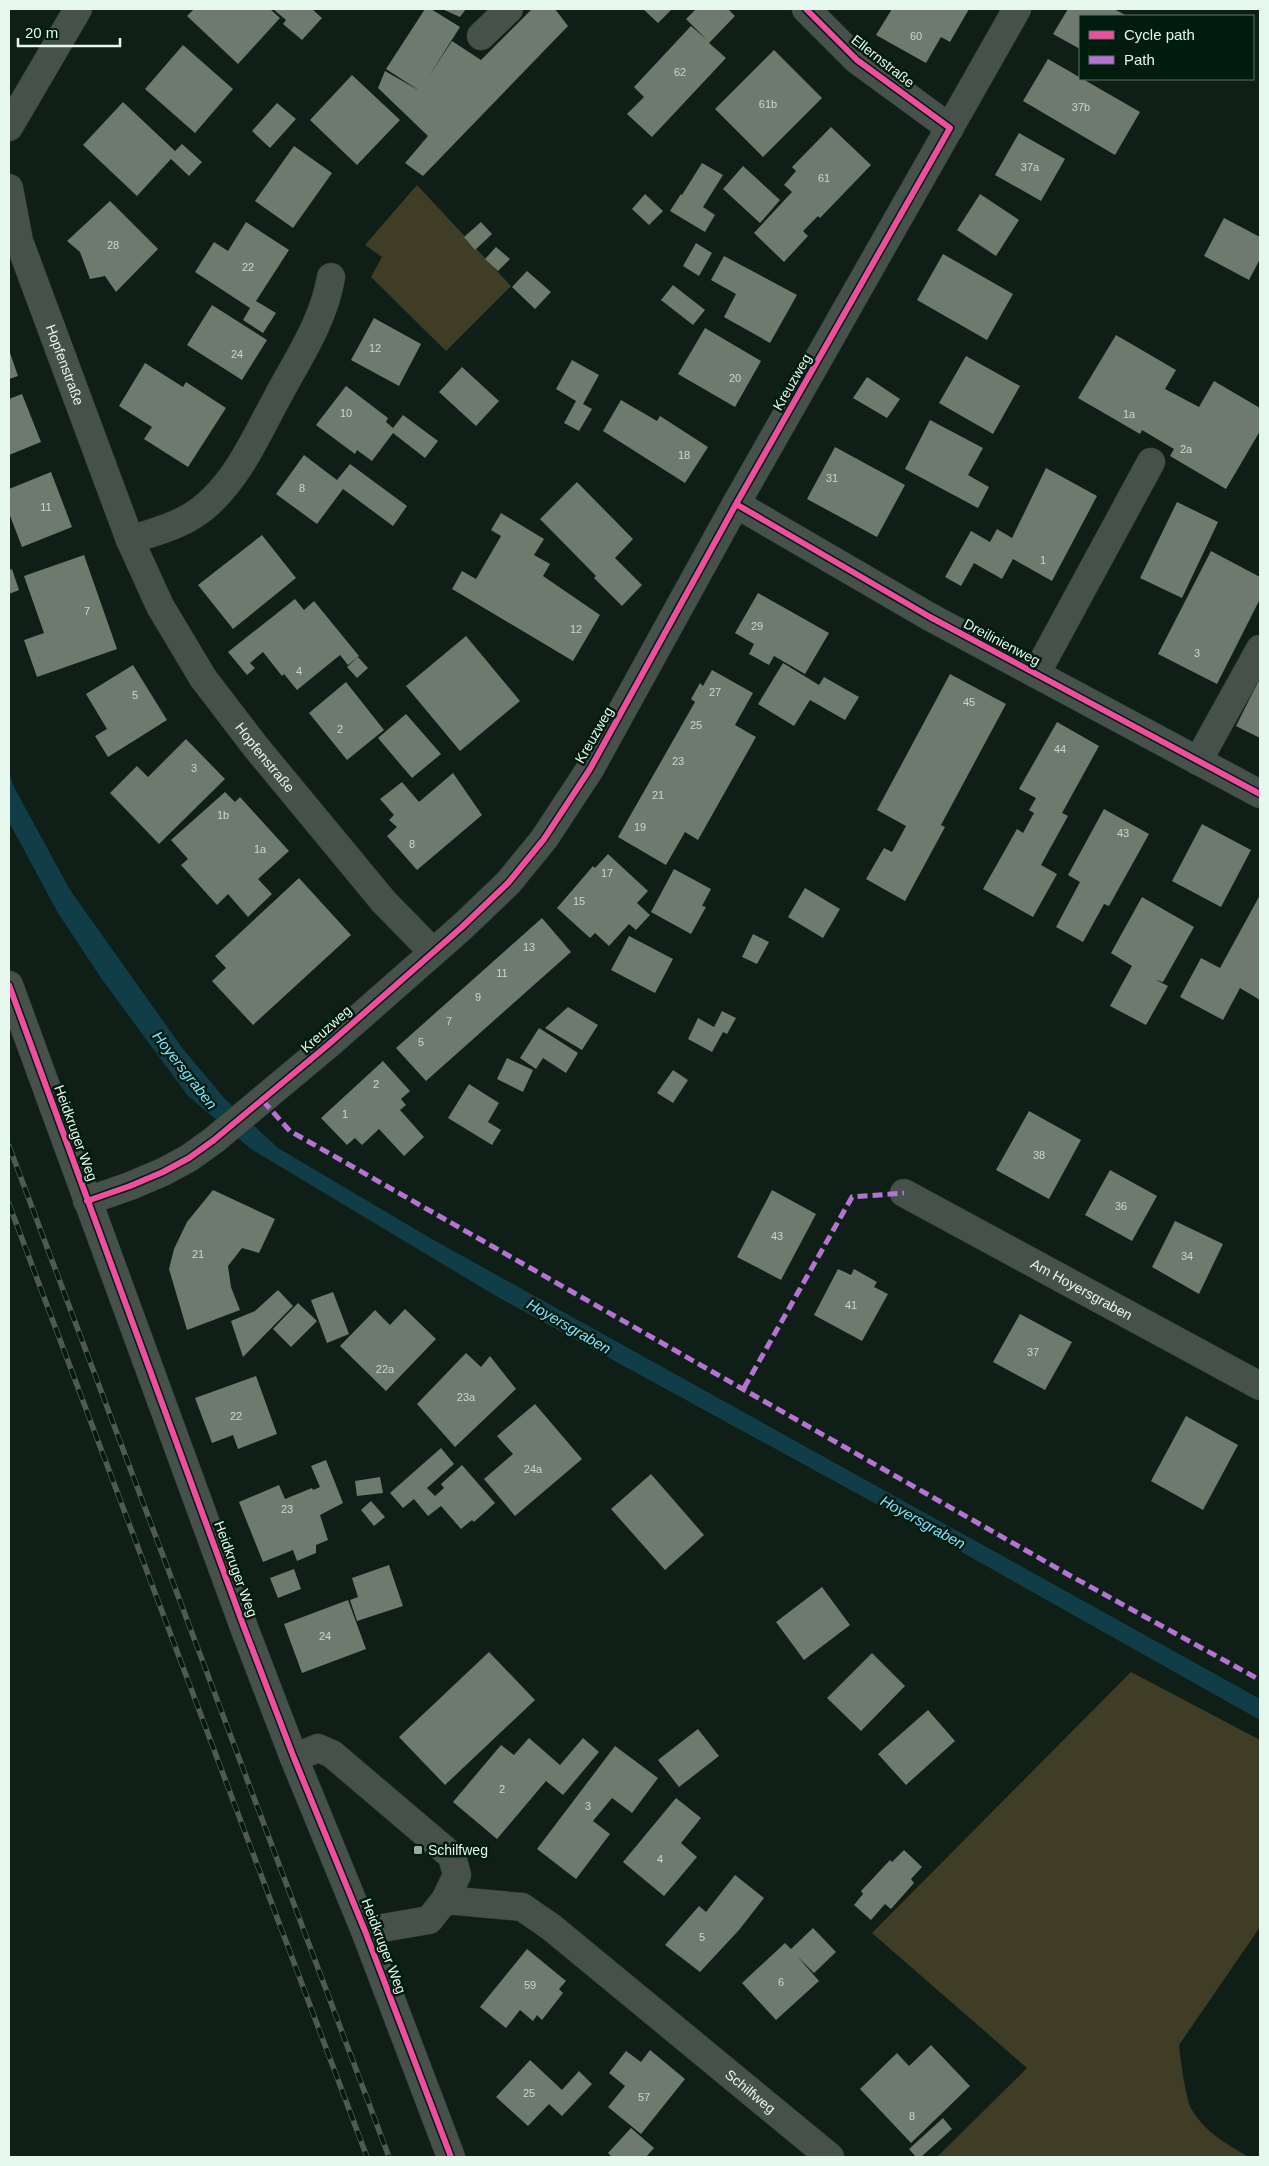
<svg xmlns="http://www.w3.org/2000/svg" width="1269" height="2166" viewBox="0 0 1269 2166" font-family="Helvetica,sans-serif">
<rect width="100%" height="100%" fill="#0f1f17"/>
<!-- green -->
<path fill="#3f3d25" d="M417,185l94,101 -65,65 -75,-74 11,-20 -17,-12z
M1131,1672l129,68v187l-81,118c1,12 7,56 13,65 13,22 36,35 57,47h-312l90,-89 -155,-135z"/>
<!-- water -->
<path fill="#103d48" d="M9,773l5,14 56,103 113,159 42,50 53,49 152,90 830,461v21l-382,-215 -382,-209 -245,-147 -63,-53 -87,-118 -43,-65 -49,-91z"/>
<!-- building -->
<path fill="#6e7a6e" d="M194,9h76l10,9 -42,46 -51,-48z
M273,9h39l10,9 -20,22 -19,-16 3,-4z
M425,9h6l29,18 -33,52 25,-38 29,19 51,-51h23l13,17 -145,150 -18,-13 23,-27 -50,-48 7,-17 35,20 -34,-22z
M442,9h24l-6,8z
M643,9h29l-14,14z
M696,9h32l7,7 -26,27 17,15 -74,79 -25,-23 17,-17 -10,-10 57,-61 16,14 -21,-21z
M892,9h77l-19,33 -9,-5 -15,26 -50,-28z
M1068,9h46l13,7h-47v33l-27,-15z
M183,45l50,44 -38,44 -50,-44z
M774,50l48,48 -59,59 -48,-48z
M1048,59l92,53 -25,43 -92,-54z
M352,75l48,45 -43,45 -47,-45z
M123,102l52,49 7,-7 20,18 -13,14 -18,-17 -34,37 -54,-51z
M277,103l19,16 -26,29 -18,-17z
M831,127l40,38 -51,53 -2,-2 -15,15 5,5 -24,26 -30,-29 38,-41 -8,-7 12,-14 -4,-4z
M1019,133l46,26 -24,42 -46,-26z
M294,146l38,27 -39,55 -38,-27z
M702,163l21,12 -20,32 12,8 -10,17 -35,-21 11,-17 1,1z
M743,166l37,34 -20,23 -37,-34z
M645,194l18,17 -14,14 -17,-16z
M980,194l39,26 -23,36 -39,-26z
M110,201l48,48 -42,43 -11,-16 -15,3 -10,-27 -13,-11z
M1224,218l36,19v22l-11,21 -45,-24z
M246,222l43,28 -33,51 20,12 -13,20 -20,-13 7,-12 -55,-36 19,-30 14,9z
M481,222l11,12 -17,16 -11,-13z
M696,243l16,10 -13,23 -16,-10z
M496,247l14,12 -12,12 -13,-12z
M943,254l70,40 -26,46 -70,-40z
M724,256l73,39 -27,48 -46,-26 12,-23 -25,-14z
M527,271l24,21 -16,17 -23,-22z
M673,285l32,25 -12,15 -32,-25z
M212,305l55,35 -25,40 -55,-35z
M374,318l47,26 -22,42 -48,-26z
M705,328l56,33 -26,46 -57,-33z
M1116,335l60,35 -11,19 34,18 15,-26 46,27v23l-34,58 -56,-33 4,-7 -32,-19 -2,4 -62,-36z
M9,350l9,26 -9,3z
M966,356l54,30 -27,48 -54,-31z
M572,360l27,15 -16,29 9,5 -13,22 -15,-8 12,-22 -20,-12z
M145,363l38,24 3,-5 40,26 -38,59 -44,-28 8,-12 -33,-21z
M462,367l37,34 -23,25 -37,-34z
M867,377l33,22 -13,19 -34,-20z
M346,386l42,32 -2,4 7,6 10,-13 35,26 -13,17 -32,-25 -21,28 -15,-11 -2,4 -39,-29z
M22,394l19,48 -32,13v-56z
M621,400l36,21 3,-5 48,31 -23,36 -82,-52z
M930,420l53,28 -15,27 21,12 -11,21 -73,-39z
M835,447l70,38 -28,52 -70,-38z
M304,455l33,25 13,-16 57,42 -14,20 -50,-37 -26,35 -41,-30z
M1046,468l51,28 -45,85 -39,-22 -11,20 -28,-16 -13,23 -16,-9 26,-46 19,11 7,-13 15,9z
M51,472l21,55 -50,20 -13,-34v-24z
M577,482l56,57 -18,19 27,27 -20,21 -28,-28 2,-2 -56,-57z
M1177,502l41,20 -36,76 -42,-20z
M501,513l43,26 -10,16 16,9 -7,12 57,39 -27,46 -121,-72 10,-18 14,8 25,-43 -10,-6z
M262,535l34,43 -63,51 -35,-44z
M1211,551l49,26v22l-43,85 -59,-30z
M84,555l33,94 -80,28 -13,-37 20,-7 -20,-57z
M12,569l7,21 -10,4v-24z
M758,593l71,40 -24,41 -31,-18 -5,9 -20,-11 5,-10 -19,-11z
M295,599l9,11 10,-9 45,55 -11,9 -8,-10 -43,35 -13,-16 -2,2 -19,-24 -13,11 5,5 -8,7 -19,-23z
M466,636l54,65 -60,50 -54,-65z
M358,657l10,11 -11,10 -10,-11z
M783,663l36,22 5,-8 35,20 -14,23 -35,-20 -16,26 -36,-22z
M133,665l34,55 -59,37 -13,-21 12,-7 -21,-35z
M712,670l41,23 -18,32 21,12 -58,103 -13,-8 -19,33 -48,-28 77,-135 -4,-3 9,-16 3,3z
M950,674l56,30 -65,121 4,2 -40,74 -39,-22 18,-31 8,4 14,-26 -29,-16z
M1260,678v60l-24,-12z
M346,682l38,48 -37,30 -38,-47z
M406,714l35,40 -29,24 -34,-40z
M1057,722l42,24 -37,67 6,3 -27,49 16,9 -24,43 -50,-28 34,-60 6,4 11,-20 -5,-3 7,-12 -17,-9z
M186,739l39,40 -66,65 -49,-51 27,-27 11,11z
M453,773l29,42 -65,55 -30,-34 10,-9 -8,-7 5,-5 -14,-16 22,-17 17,20z
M225,792l10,10 5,-5 49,54 -31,28 14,15 -24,23 -20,-23 -11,11 -36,-40 7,-6 -17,-19z
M1104,809l45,25 -40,72 -5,-2 -21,38 -27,-15 24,-45 -12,-7z
M1202,824l49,26 -30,57 -49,-26z
M608,854l40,37 -11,12 13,12 -14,15 -7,-6 -20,22 -14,-13 -5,5 -33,-30 36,-42 2,2z
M674,869l37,20 -9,17 4,1 -15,27 -40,-22z
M299,878l52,57 -98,90 -41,-44 14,-13 -11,-12z
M805,888l35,21 -17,29 -35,-21z
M1260,895v105l-20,-12 -17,32 -43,-23 21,-39 19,10z
M1142,897l52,30 -31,55 -7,-2 12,6 -22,39 -36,-19 22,-40 -21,-13z
M542,918l29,34 -145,129 -30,-33z
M753,934l16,8 -12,22 -15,-7z
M629,936l44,23 -18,34 -44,-23z
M568,1007l30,18 -16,25 -37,-22z
M722,1011l14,7 -9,16 -4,-2 -11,20 -24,-13 10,-21 16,9z
M539,1028l39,25 -12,20 -23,-15 -7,11 -16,-11z
M507,1058l26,12 -10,22 -26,-13z
M383,1061l27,30 -9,8 5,6 -6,5 24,27 -20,19 -25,-27 -17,16 -7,-7 -8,7 -26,-27z
M673,1070l15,10 -15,23 -16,-10z
M469,1084l30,19 -11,19 13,8 -9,15 -44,-27z
M1029,1111l52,29 -32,59 -53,-29z
M1110,1170l47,26 -25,45 -47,-26z
M213,1190l62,29 -16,34 -17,-5 -14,18 3,21 9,23 -53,20 -18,-61 5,-20 13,-27z
M772,1190l44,24 -35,66 -44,-23z
M1175,1221l48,23 -24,50 -47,-27z
M838,1269l13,6 3,-6 23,13 -3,5 14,7 -26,47 -48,-26z
M278,1290l15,16 -50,51 -12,-36 24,-10z
M333,1292l16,42 -22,9 -16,-43z
M298,1303l19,18 -26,26 -18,-18z
M405,1309l31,30 -50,52 -46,-45 35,-36 15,15z
M1020,1314l52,28 -27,48 -52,-28z
M466,1353l15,14 9,-11 26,33 -61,58 -38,-43z
M256,1376l21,58 -39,15 -5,-14 -21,8 -17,-45z
M535,1404l47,55 -67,57 -31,-37 29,-25 -16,-18z
M1186,1416l52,29 -35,65 -52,-29z
M441,1448l13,16 -27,24 8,8 9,-8 -3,-4 21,-19 33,38 -21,19 -2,-2 -11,9 -20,-23 -13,10 -14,-17 -11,9 -13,-15z
M326,1460l17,43 -23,12 8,25 -12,5v8l-19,8 -4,-11 -30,12 -24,-60 40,-17 6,14 27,-11 1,2 7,-3 -9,-21z
M651,1474l53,61 -39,35 -54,-61z
M380,1477l3,16 -26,3 -2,-15z
M371,1501l14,16 -11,9 -13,-16z
M389,1565l14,41 -46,15 -7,-21 8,-3 -6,-19z
M294,1569l7,20 -23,9 -8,-20z
M822,1587l28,38 -46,35 -28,-38z
M348,1600l18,49 -64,24 -18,-49z
M489,1652l46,48 -90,85 -46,-48z
M872,1653l33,33 -44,45 -34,-33z
M928,1710l27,31 -49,44 -28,-31z
M698,1729l21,27 -40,31 -21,-27z
M529,1738l31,27 23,-27 16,14 -36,43 -17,-14 -49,58 -44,-37 48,-57 13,10z
M615,1746l43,32 -26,35 -20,-15 -19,23 17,13 -34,45 -39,-30z
M676,1798l25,20 -20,25 16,14 -33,39 -41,-34z
M904,1850l18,17 -11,12 3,4 -23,26 -6,-5 -14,16 -17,-15 9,-11 -2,-3 29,-31 2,2z
M735,1875l29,23 -25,32 -39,42 -35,-27 34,-39 7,6z
M813,1928l23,24 -22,21 -17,-17 22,25 -43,39 -34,-37 43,-40 6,6z
M527,1949l39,32 -7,8 4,4 -21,27 -5,-5 -4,6 -13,-11 -14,18 -26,-21z
M931,2045l39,41 -59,57 -51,-54 37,-36 12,13z
M650,2050l35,29 -44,55 -33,-27 17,-21 -16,-13 17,-22 15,11z
M530,2060l32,30 17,-19 13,13 -30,32 -13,-12 -21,22 -32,-29z
M943,2118l9,11 -31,28h-5l-7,-8z
M631,2128l23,20 -8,9h-34l-4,-4z"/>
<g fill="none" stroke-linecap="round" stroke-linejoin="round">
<!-- minor casing -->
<g stroke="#2c3732" stroke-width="29">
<g id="minor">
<path d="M806,9l51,51 93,68"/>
<path d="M481,36l28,-27"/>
<path d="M9,127l69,-118"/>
<path id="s1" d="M9,188l10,53 111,299 30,66 43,72 52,68 129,156 49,50"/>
<path d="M736,504l194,113 330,177"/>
<path d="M130,540c28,-9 57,-16 79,-37 31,-28 48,-69 68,-105 20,-38 47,-77 54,-121"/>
<path d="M1036,674l115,-212"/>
<path d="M1198,761l62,-112"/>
<path d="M9,985l236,645 49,128 71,173 86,226"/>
<path id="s2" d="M904,1193l356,193"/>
<path d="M87,1201l43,-15 33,-14 26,-14 25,-18 115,-96 133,-117 46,-44 36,-44 46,-70 146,-265 281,-495"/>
<path d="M294,1758l24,-10 14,6 120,102 5,19 -12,25 -16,20 -64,11"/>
<path id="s3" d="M445,1900l77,7 29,20 279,230"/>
</g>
</g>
<!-- minor -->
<use href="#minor" stroke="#46514b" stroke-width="28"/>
<!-- rail casing -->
<g stroke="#4f5a53" stroke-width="5.5">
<path id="rail" d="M9,1146l380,1011
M9,1204l358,953"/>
</g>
<!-- rail -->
<use href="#rail" stroke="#001c0f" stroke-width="4" stroke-dasharray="11" stroke-linecap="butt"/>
<!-- quiet -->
<path stroke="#b673d3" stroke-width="5" stroke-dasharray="10 5" stroke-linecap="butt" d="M263,1101l27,30 779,444 191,105
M744,1388l108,-191 52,-4"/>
<!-- cycleway casing -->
<g stroke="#001c0f" stroke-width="9">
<path id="cycleway" d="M736,504l194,113 330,177
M9,985l236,645 49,128 71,173 86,226
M87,1201l43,-15 33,-14 26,-14 25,-18 115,-96 133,-117 46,-44 36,-44 46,-70 146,-265 214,-376 -93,-68 -51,-51"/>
</g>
<!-- cycleway -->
<use href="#cycleway" stroke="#ef4d9e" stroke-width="6"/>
</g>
<!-- markers -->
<rect fill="#9baba2" stroke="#001c0f" stroke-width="2" x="413" y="1845" width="10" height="10" rx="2.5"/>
<g text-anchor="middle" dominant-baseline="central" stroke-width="5" stroke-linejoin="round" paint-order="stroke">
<!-- number labels -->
<g font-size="11" fill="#c8d8cd">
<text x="916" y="36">60</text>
<text x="680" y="72">62</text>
<text x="768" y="104">61b</text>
<text x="1081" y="107">37b</text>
<text x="1030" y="167">37a</text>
<text x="824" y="178">61</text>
<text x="113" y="245">28</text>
<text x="248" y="267">22</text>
<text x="375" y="348">12</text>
<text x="237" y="354">24</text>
<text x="735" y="378">20</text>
<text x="346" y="413">10</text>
<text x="1129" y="414">1a</text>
<text x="1186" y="449">2a</text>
<text x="684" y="455">18</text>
<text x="832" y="478">31</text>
<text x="302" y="488">8</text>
<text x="46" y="507">11</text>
<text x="1043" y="560">1</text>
<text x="87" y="611">7</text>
<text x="757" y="626">29</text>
<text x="576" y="629">12</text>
<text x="1197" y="653">3</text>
<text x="299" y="671">4</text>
<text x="715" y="692">27</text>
<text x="135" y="695">5</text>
<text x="969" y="702">45</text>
<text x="696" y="725">25</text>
<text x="340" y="729">2</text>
<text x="1060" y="749">44</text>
<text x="678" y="761">23</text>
<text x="194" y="768">3</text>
<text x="658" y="795">21</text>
<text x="223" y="815">1b</text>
<text x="640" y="827">19</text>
<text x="1123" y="833">43</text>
<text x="412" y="844">8</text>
<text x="260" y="849">1a</text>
<text x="607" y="873">17</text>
<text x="579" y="901">15</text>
<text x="529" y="947">13</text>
<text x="502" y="973">11</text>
<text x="478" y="997">9</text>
<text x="449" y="1021">7</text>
<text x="421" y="1042">5</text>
<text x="376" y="1084">2</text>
<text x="345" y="1114">1</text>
<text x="1039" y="1155">38</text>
<text x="1121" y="1206">36</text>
<text x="777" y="1236">43</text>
<text x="198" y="1254">21</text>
<text x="1187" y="1256">34</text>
<text x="851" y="1305">41</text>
<text x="1033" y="1352">37</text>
<text x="385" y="1369">22a</text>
<text x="466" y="1397">23a</text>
<text x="236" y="1416">22</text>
<text x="533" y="1469">24a</text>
<text x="287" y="1509">23</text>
<text x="325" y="1636">24</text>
<text x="502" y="1789">2</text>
<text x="588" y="1806">3</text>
<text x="660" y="1859">4</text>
<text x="702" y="1937">5</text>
<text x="781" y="1982">6</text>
<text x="530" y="1985">59</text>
<text x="529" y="2093">25</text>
<text x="644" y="2097">57</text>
<text x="912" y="2116">8</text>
</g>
<!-- street labels -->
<g font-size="14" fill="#e6f7ed" stroke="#001c0f">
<text transform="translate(883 61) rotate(38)">Ellernstraße</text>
<text stroke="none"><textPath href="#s1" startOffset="186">Hopfenstraße</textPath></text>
<text transform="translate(792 382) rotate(-60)">Kreuzweg</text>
<text transform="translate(1002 642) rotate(28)">Dreilinienweg</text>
<text transform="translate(594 735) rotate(-60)">Kreuzweg</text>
<text stroke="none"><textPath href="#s1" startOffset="630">Hopfenstraße</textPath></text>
<text transform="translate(326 1029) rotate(-42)">Kreuzweg</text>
<text transform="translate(76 1133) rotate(70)">Heidkruger Weg</text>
<text stroke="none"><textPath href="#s2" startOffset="202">Am Hoyersgraben</textPath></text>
<text transform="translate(236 1569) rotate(70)">Heidkruger Weg</text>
<text transform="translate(384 1946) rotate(69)">Heidkruger Weg</text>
<text stroke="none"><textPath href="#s3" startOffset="371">Schilfweg</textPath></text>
</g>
<!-- poi labels -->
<g font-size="14" fill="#e6f7ed" stroke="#001c0f" text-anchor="start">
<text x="428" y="1850">Schilfweg</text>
</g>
<!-- water labels -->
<g font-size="15" font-style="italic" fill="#81e0fc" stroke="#001c0f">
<text transform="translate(185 1070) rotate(52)">Hoyersgraben</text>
<text transform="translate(569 1326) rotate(30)">Hoyersgraben</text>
<text transform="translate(923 1522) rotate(29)">Hoyersgraben</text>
</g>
</g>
<!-- border -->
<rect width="1269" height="2166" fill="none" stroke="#e6f7ed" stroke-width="20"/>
<!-- legend -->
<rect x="1079" y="15" width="175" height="65" fill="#001c0f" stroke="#5c7468"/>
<rect x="1089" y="31" width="25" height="8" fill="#ef4d9e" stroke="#5c7468"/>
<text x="1124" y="40" font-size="15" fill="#e6f7ed">Cycle path</text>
<rect x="1089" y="56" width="25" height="8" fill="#b673d3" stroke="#5c7468"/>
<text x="1124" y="65" font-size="15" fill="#e6f7ed">Path</text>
<!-- scale -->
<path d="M18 38v8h102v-8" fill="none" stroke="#e6f7ed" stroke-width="2.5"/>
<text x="25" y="38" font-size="15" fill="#e6f7ed" stroke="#001c0f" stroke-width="4" paint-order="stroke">20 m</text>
</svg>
